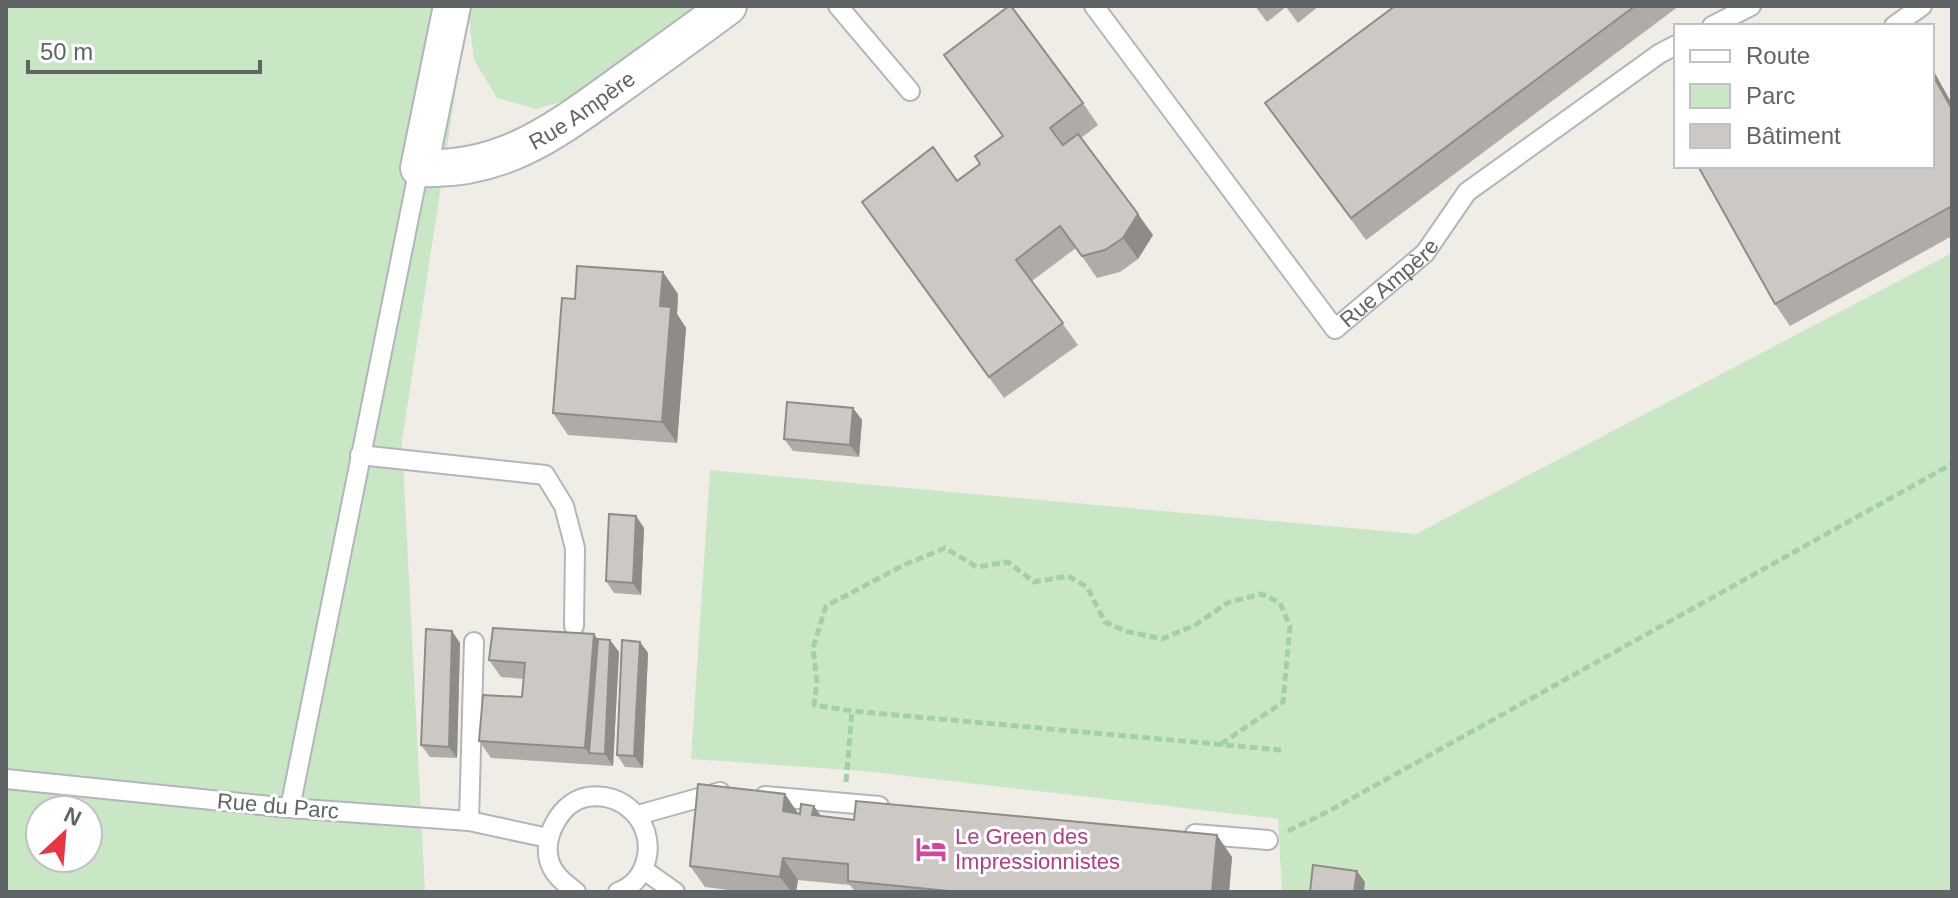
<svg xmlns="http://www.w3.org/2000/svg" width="1958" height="898" viewBox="0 0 1958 898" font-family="Helvetica,sans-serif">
<rect width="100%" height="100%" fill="#f0ede7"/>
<!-- green -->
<path fill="#cae7c5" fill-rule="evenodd" d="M6,6h691l-129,94 -32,9 -39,-11 -23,-38 -6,-50 -66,431 23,451h-419zM40,810h48v48h-48z
M1952,253v639h-670l-4,-73 -414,-48 -173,-12 19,-289 706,64z"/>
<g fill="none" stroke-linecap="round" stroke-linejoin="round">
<!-- lane casing -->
<g stroke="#b2b6b9" stroke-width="22">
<g id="lane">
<path d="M838,6l72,85"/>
<path id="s1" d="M1094,6l241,323 90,-76 42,-61 192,-138 17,-9"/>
<path d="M1712,26l39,-20"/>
<path d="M1894,26l28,-20"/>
<path d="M360,455l185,20 19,31 11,42 -1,78"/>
<path d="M6,779l284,29 179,13 79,17"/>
<path d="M765,796l114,10"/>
<path d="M290,808l129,-640"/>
<path d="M638,815l82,-23"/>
<path d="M469,821l5,-179"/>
<path d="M1195,834l73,6"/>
<path d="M644,870l31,22"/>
<path d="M576,892c-11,-9 -23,-17 -27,-32 -6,-25 12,-58 38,-63 36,-6 66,25 60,59 -3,16 -12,30 -29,36"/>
</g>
</g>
<!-- street casing -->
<g stroke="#b2b6b9" stroke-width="40">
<g id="street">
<path id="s2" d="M452,6l-33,162c83,4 135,-36 199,-82 37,-27 74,-53 110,-80"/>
</g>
</g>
<!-- path -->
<path stroke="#a2d0a7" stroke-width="5" stroke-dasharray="8 4" stroke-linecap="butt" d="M1221,744l62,-42 7,-76 -10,-23 -18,-9 -33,8 -34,23 -33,14 -37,-8 -20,-9 -18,-35 -19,-11 -34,6 -26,-20 -31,5 -32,-19 -41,17 -78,41 -13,42 4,33 -3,24 38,6 429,39
M846,782l6,-71
M1288,831l43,-21 621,-346"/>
<!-- lane -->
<use href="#lane" stroke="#fff" stroke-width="18"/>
<!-- street -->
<use href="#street" stroke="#fff" stroke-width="36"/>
</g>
<!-- wall -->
<path fill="#afaca8" d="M1255,6h64l-21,17 -12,-16 -19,15z
M1395,6h284l-313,234 -101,-137z
M1932,68l20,36v132l-162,90 -15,-22z
M1083,103l15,22 -17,13 72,97 -15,24 -18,13 -23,6 -21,-30 -44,33 46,64 -74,53 -127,-175 80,-42 23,-17z
M678,294l-1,20 9,14 -9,115 -109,-8 -15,-22 22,-114z
M853,408l9,12 -3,37 -66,-6 -9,-12z
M636,516l8,12 -3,67 -27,-2 -8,-12z
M598,639l12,1 9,12 -6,114 -122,-8 -12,-17 43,-44 2,-18 -23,-2 -12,-17z
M640,642l8,11 -5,115 -18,-1 -8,-12z
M460,643l-3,115 -27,-1 -9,-12z
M799,814l55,6 378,37 -3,35h-374l-5,-7 -52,-5 -2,12h-52l-39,-5 -15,-21z"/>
<!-- shaded-wall -->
<path fill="#8f8c88" d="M1932,68l20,36v5l-20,-35z
M1138,214l15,21 -15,24 -15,-21z
M663,272l15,22 -1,20 9,14 -9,115 -15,-21 -2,-116z
M853,408l9,12 -3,37 -9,-12z
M636,516l8,12 -3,67 -8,-12z
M452,631l8,12 -3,115 -8,-11z
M594,634l12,17 -17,102 -4,-5z
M610,640l9,12 -6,114 -8,-12z
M640,642l8,11 -5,115 -9,-12z
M785,794l15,22 -17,-5z
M814,806l15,21 -17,-12z
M1217,835l15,22 -3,35h-17z
M783,858l15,22 -2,12h-5l-11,-15z
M1357,871l8,11 -1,10h-10z"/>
<!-- building -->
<path fill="#ccc8c3" stroke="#8f8c88" stroke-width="2" d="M1009,6h2l72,97 -33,25 13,17 15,-11 60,80 -15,24 -18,12 -23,6 -22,-30 -44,34 47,63 -74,54 -127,-175 71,-55 24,34 23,-17 -5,-8 28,-20 -59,-81z
M1395,6h240l-284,212 -86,-115z
M1932,74l20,35v97l-177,98 -77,-138h234z
M577,266l86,6 -3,34 11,1 -9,115 -109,-9 9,-115 13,1z
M787,402l66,6 -3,37 -66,-6z
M609,514l27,2 -3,67 -27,-2z
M493,628l101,6 -9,114 -106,-7 4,-46 39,2 3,-34 -36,-3z
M426,629l26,2 -3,116 -28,-2z
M598,639l12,1 -5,114 -16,-1z
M622,640l18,2 -6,114 -17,-1z
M698,784l87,10 -2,17 17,3 1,-10 13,2 -2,9 42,5 2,-19 361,34 -5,57h-253l-111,-11v-17l-65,-6 -3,19 -90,-11z
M1313,865l44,6 -3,21h-44z"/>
<!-- icons -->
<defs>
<g id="hotel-bare" transform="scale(2.4)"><path d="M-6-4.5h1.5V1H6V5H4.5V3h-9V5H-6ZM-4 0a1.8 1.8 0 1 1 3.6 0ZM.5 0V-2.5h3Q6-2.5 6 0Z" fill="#d1479c" stroke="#fff" stroke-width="2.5" paint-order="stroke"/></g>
</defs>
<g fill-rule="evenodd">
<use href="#hotel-bare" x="931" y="849"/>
</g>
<g text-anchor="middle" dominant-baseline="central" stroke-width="6" stroke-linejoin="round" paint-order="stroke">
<!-- street labels -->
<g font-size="22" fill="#5f6467" stroke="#fff">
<text stroke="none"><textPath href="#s2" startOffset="342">Rue Ampère</textPath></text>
<text stroke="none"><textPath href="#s1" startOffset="474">Rue Ampère</textPath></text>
<text transform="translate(278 806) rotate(5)">Rue du Parc</text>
</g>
<!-- hotel labels -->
<g font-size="22" fill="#b23c85" stroke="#fff" text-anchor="start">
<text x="955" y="836">Le Green des<tspan x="955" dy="25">Impressionnistes</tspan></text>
</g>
</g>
<!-- border -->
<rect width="1958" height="898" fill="none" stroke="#5f6467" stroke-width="16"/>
<!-- legend -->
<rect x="1674" y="24" width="260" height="144" fill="#ffffff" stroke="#bfc1c2" stroke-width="2"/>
<rect x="1690" y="50" width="40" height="12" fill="#ffffff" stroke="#bfc1c2" stroke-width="2"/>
<text x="1746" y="64" font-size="24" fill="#5f6467">Route</text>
<rect x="1690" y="84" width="40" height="24" fill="#cae7c5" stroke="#bfc1c2" stroke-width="2"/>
<text x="1746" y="104" font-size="24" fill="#5f6467">Parc</text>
<rect x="1690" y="124" width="40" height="24" fill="#ccc8c3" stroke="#bfc1c2" stroke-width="2"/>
<text x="1746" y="144" font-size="24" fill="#5f6467">Bâtiment</text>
<!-- north arrow -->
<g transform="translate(64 834) rotate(26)"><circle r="38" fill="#ffffff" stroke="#bfc1c2" stroke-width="2"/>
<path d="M0-6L14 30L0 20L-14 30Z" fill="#e83644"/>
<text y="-12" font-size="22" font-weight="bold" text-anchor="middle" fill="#5f6467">N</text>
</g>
<!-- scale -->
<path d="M28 60v12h232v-12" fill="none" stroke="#5f6467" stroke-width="4"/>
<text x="40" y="60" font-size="24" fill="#5f6467" stroke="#ffffff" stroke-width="6" paint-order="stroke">50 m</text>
</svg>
